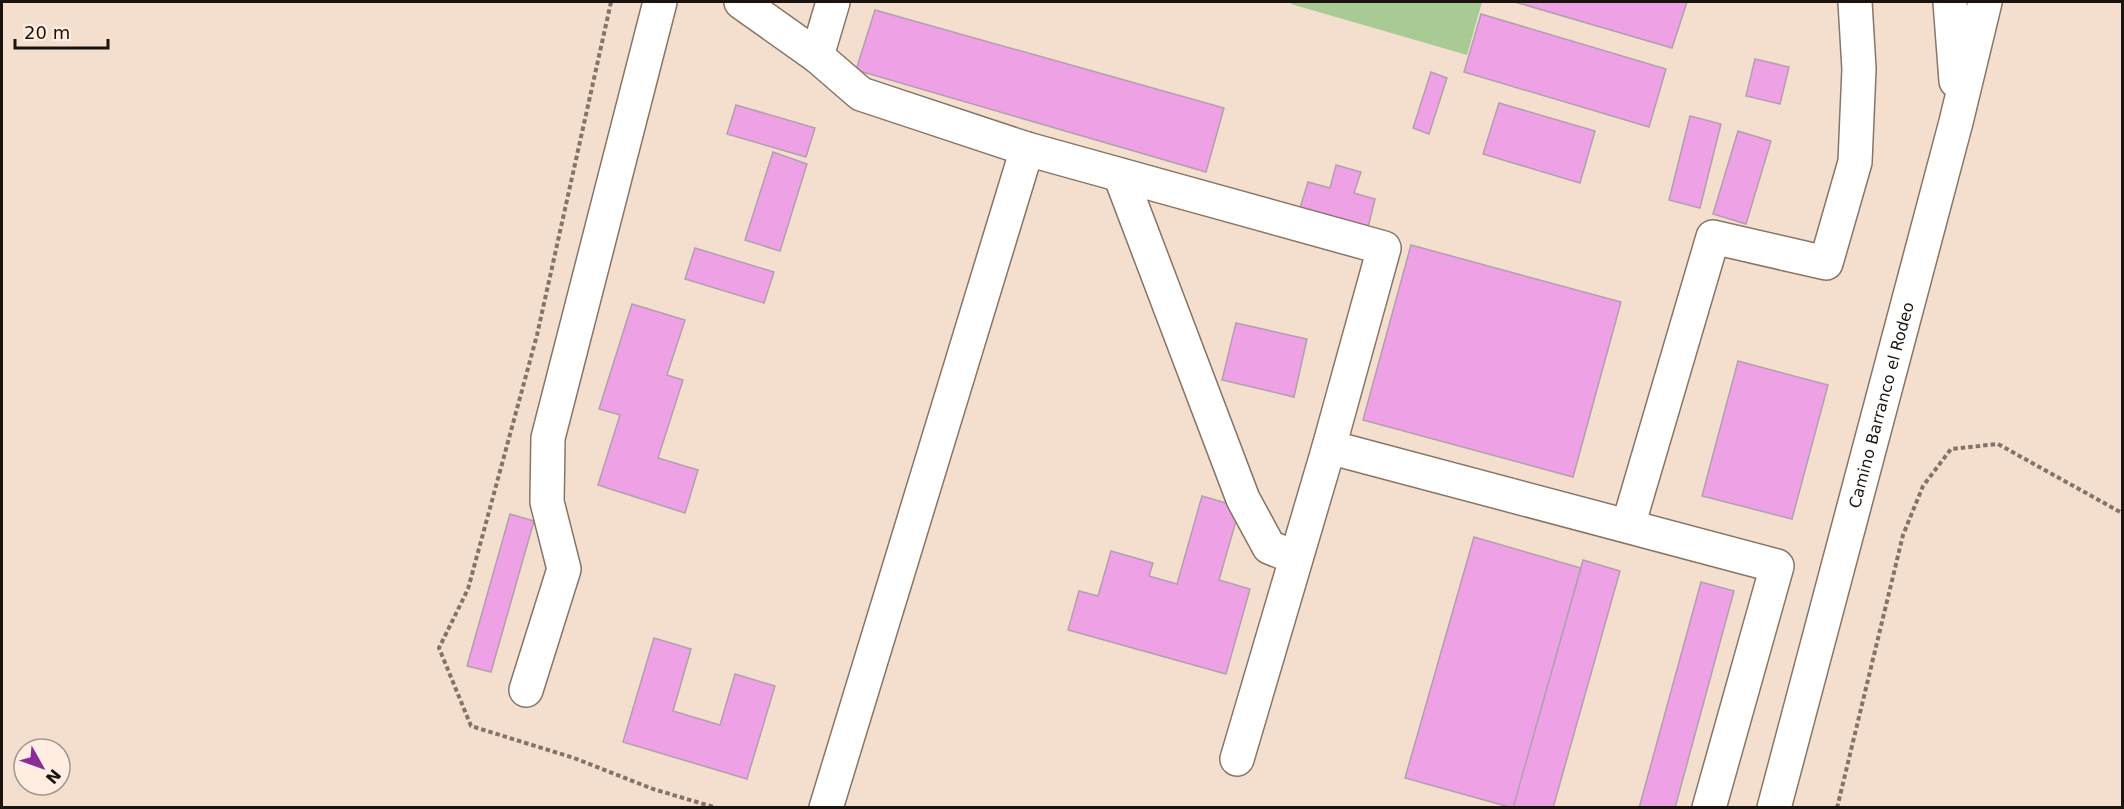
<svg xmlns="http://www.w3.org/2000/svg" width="2124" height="809" viewBox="0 0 2124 809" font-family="'DejaVu Sans',sans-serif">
<rect width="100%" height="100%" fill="#f4dfcf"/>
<!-- green -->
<path fill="#a8cb95" d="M1292,2h190l-15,53 -176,-51z"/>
<!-- building -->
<path fill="#eea1e5" stroke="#b29faf" stroke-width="1.5" d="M1515,2h172l-15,46z
M875,10l349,98 -18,64 -350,-102z
M1481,14l185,55 -17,58 -185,-55z
M1755,59l34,8 -9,37 -34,-8z
M1431,72l16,6 -18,56 -16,-6z
M1499,103l96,28 -15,52 -97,-29z
M736,105l79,23 -9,29 -79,-23z
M1690,116l31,8 -21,84 -31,-8z
M1738,131l33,10 -25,83 -33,-10z
M773,152l34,12 -27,87 -35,-11z
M1336,165l25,7 -7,21 21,6 -7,29 -68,-20 8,-26 22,6z
M1411,245l210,57 -48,175 -210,-57z
M695,248l79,24 -10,31 -79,-24z
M632,304l53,16 -18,55 16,5 -25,78 40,12 -13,43 -87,-28 22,-70 -21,-6z
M1236,323l71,16 -13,58 -72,-17z
M1738,361l90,24 -36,134 -90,-23z
M1202,496l38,11 -21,73 31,9 -24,85 -158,-44 11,-39 19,5 13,-45 42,12 -4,13 28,8z
M510,514l24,7 -43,151 -24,-6z
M1474,537l107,31 -68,240 -108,-30z
M1583,560l37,11 -67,237h-40z
M1701,582l33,9 -59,217h-36z
M654,638l37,11 -18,62 47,14 15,-51 40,12 -28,93 -124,-37z"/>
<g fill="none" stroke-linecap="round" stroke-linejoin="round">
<!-- minor casing -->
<g stroke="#877566" stroke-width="36">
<g id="minor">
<path d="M741,2l76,54 44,38 166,55 357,99 -55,199 448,119 -68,242"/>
<path d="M1950,2l6,79"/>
<path d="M817,56l16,-54"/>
<path d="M1120,175l123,324 26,48 27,11"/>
<path d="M1628,526l85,-289 113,26 29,-101 4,-93 -4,-67"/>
<path d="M526,690l38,-121 -17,-67 1,-64 112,-436"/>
<path d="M1237,759l92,-312"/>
<path d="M826,808l201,-659"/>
<path id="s1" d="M1774,808l182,-686 29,-120"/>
</g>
</g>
<!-- path -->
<path stroke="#827469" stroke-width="4" stroke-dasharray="4.5 3" stroke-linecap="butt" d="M611,2l-74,333 -69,254 -29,59 32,78 103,32 79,31 64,19
M1837,808l66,-273 20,-49 28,-37 47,-5 124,69"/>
<!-- minor -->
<use href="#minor" stroke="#fff" stroke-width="33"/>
</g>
<g text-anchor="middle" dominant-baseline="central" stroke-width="6" stroke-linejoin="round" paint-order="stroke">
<!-- street labels -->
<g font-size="16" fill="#1b140e" stroke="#feede0">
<text stroke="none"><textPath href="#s1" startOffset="417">Camino Barranco el Rodeo</textPath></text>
</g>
</g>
<!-- border -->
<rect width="2124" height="809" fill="none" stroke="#1b140e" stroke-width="6"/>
<!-- north arrow -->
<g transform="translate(42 767) rotate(130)"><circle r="28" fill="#feede0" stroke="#a3968c" stroke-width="1.5"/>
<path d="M0-4.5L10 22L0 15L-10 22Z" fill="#882d99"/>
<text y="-9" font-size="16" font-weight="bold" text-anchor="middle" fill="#1b140e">N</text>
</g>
<!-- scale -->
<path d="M15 39v9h93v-9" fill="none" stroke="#1b140e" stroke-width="3"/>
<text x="24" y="39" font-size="18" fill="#1b140e" stroke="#feede0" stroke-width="4.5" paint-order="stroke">20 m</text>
</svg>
